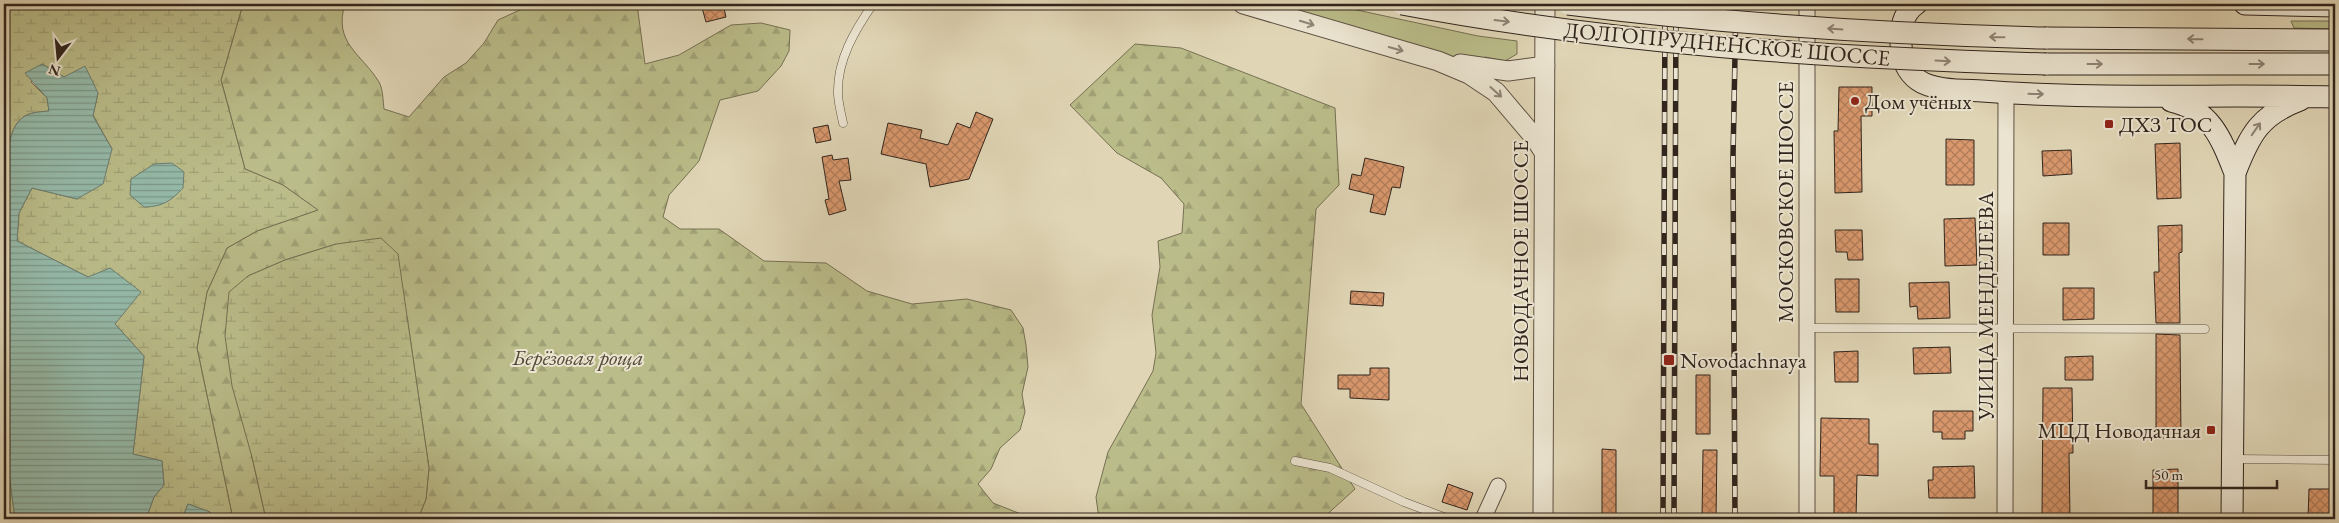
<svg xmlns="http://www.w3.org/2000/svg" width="2339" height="523" viewBox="0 0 2339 523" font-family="'EB Garamond',serif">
<defs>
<pattern id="forest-firs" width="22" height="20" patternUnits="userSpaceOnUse" patternTransform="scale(1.25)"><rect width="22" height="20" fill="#babc89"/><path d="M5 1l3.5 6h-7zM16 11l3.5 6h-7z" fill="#a0a176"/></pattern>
<pattern id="wetland-marsh" width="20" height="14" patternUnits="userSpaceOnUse" patternTransform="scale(1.25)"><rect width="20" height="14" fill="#babc89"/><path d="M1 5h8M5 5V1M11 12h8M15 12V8" fill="none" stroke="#a0a176"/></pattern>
<pattern id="water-rules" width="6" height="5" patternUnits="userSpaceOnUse" patternTransform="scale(1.25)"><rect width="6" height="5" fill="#95baa9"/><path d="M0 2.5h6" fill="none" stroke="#7a9789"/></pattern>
<pattern id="building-cross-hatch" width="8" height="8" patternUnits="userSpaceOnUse" patternTransform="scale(1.25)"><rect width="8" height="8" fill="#d9986d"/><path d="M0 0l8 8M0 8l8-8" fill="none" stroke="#b17c59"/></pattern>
</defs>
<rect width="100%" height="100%" fill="#e0d6b6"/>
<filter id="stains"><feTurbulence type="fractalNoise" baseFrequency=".004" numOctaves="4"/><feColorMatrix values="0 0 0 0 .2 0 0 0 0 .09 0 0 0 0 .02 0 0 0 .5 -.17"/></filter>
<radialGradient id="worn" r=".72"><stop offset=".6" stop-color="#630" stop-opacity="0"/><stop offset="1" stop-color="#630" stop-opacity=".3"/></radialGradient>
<!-- grass -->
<path fill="#babc89" stroke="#767053" d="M1271,4h58l149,32 39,5v13l-12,7 -20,-4 -4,8 -53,-14z
M2291,21h44v8l-41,-1z"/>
<!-- forest -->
<path fill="url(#forest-firs)" stroke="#767053" d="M243,4h102c-12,39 16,49 34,78 4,7 4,19 5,27l25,8 35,-40 22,-14 18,-20 14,-23 35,-16h104l8,60 34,-9 52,-30 30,-2 29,7 -1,21 -8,15 -23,25 -38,9 -21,61 -30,34 -6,22 17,12h39l45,32 62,2 41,28 45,13 55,-5 44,11 12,18 3,17 2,22 -6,27 3,18 -5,18 -20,18 -9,21 -13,15 15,19 33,13 1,3h-609l8,-20 3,-31 -22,-151 -71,-73 -51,16 -37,16 4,181 14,62h-33l-36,-171 10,-56 20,-44 30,-17 60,-21 -34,-25 -38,-16 -24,-89z
M1135,44l46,4 154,60 4,77 -23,24 -15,195 54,85 -33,30h-223l-3,-22 12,-45 45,-81 3,-18 -4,-38 8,-48 -2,-26 24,-8 2,-29 -23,-26 -44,-25 -47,-48z"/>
<!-- wetland -->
<path fill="url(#wetland-marsh)" stroke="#767053" d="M4,4h61l16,4 17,-4h145l-22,76 24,89 38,16 35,25 -61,21 -30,17 -20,44 -10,56 36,171h-23v-7l-22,-8 -6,15h-36l8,-22 10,-12 -2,-24 -29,-7 11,-98 -29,-32 -27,-47 -71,-36 2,-28 13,-25 45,11 35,-50 -19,-34 5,-22 -34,-16 -22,-13 -11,18 16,16 2,13c-9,1 -20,1 -27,7 -20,17 -11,54 -18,76z
M381,238l17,16 31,214 -3,31 -8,20h-152l-14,-62 -20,-71 -7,-50 4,-44 19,-16 37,-16 51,-16z
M4,425l6,16 -1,32 6,46h-11z"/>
<!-- water -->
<path fill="url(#water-rules)" stroke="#6d7e71" d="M42,64l22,13 21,-11 13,27 -5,23 19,33 -9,35 -26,15 -45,-11 -13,25 -2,28 71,36 22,-9 31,24 -26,32 29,32 -11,98 29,7 2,24 -10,12 -8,22h-131l-6,-46 1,-32 -6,-16v-231c7,-21 -2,-59 18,-76 7,-6 18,-6 27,-7l-2,-13 -22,-25z
M172,163l12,9 -1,16c-12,13 -21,19 -39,19l-14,-12 1,-16 23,-15z
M188,504l22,8v7h-28z"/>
<!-- building -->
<path fill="url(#building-cross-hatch)" stroke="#31251d" d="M701,4h22l3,13 -20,5z
M1839,87h33v29h-11l1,76 -27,1 -1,-62h4z
M976,112l17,7 -24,60 -39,8 -4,-23 -45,-10 7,-31 34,7 -2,8 28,7 9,-22 13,5z
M828,125l3,15 -15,3 -3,-15z
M1946,139l28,1v45h-28z
M2180,143l1,55 -24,1 -2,-55z
M2071,150l1,24 -29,2 -1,-25z
M832,155l1,5 15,-2 3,22 -12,1 7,29 -17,5 -4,-15 4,-1 -7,-42z
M1365,158l39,9 -4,21 -8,-1 -7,28 -15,-3 4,-17 -25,-6 3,-15 9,2z
M1975,218l2,47 -32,1 -1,-47z
M2043,223h26v32h-26z
M2182,225v27l-3,1 1,70h-24l-2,-51h5l-1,-46z
M1835,230h27l1,30h-15l-1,-8h-11z
M1835,279h24v33h-23z
M1949,282l1,36 -32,1 -1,-13 -7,1 -1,-24z
M2063,288h31v31l-31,1z
M1351,291l33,2 -1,13 -33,-2z
M2156,334l24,1 1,103h-25z
M1950,347l1,26 -37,1 -1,-26z
M1858,351v31h-23l-1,-30z
M2093,356v24h-28v-23z
M1370,368h19v32l-39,-2v-9h-12v-14h32z
M1696,375h14v59h-14z
M2043,388h29l1,65h-4l1,65h-28z
M1933,411h40v20h-8v8h-23v-7h-9z
M1821,418l48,1v25h9v32l-21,-1 -1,43h-22v-42h-14z
M1602,449l14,1v69h-14z
M1703,450h14l-1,69h-14z
M1974,466l1,32h-46l-1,-18h5v-13z
M2178,469v50h-25v-49z
M1448,484l25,9 -6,17 -25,-8z
M2309,489h26v30h-27z"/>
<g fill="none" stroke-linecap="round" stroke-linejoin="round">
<!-- service casing -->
<g stroke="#5d5143" stroke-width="9">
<path id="service" d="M843,123c-2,-10 -5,-21 -5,-30 -1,-33 17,-63 35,-89
M1806,328l399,1
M2235,459l100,1
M1295,461l35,7 74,34 45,17"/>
</g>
<!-- minor casing -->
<g stroke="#5d5143" stroke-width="17">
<path id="minor" d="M1483,519l15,-33
M1807,519v-515
M2005,519l1,-426"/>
</g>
<!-- tertiary casing -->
<g stroke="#5d5143" stroke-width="21">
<path id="tertiary" d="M1243,4l195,57 31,13 27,18 39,46 9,14
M1460,64l48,7 37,-5
M1543,519l2,-515"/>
</g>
<!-- secondary casing -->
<g stroke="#31251d" stroke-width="23">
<path id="secondary" d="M1916,4c-14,10 -15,24 -15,40 0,14 6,28 17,36 15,11 46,10 64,11 117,9 236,3 353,6
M2245,4l90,2
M2046,38l289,2
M2046,64h289
M2171,101c40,9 50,37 64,72
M2232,519l3,-346c15,-39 25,-58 65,-73"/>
</g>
<!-- service -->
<use href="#service" stroke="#ebe4d0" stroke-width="8"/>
<!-- minor -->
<use href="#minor" stroke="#ebe4d0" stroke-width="15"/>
<!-- tertiary -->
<use href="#tertiary" stroke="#ebe4d0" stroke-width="19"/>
<!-- secondary -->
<use href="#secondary" stroke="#ebe4d0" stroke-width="21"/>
<!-- rail casing -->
<g stroke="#31251d" stroke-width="5.5">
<path id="rail" d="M1663,519l2,-515
M1674,519l2,-515
M1735,519l-2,-362 3,-153"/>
</g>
<!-- rail -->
<use href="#rail" stroke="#ebe4d0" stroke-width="4" stroke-dasharray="11" stroke-linecap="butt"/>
<!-- secondary-bridge casing -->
<g stroke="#31251d" stroke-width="23" stroke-linecap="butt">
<path id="secondary-bridge" d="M1402,4c212,40 429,54 644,60
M1568,4c158,20 319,30 478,34"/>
</g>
<!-- secondary-bridge -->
<use href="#secondary-bridge" stroke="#ebe4d0" stroke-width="21"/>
</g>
<!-- one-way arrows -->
<defs><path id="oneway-shaft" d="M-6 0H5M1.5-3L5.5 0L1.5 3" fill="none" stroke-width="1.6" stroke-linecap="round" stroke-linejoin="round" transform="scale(1.25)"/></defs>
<g stroke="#8e8476">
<use href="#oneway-shaft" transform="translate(1502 21) rotate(7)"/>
<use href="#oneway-shaft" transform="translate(1307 23) rotate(17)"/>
<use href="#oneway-shaft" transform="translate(1835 29) rotate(-176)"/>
<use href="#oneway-shaft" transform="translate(1997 37) rotate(-179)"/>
<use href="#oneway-shaft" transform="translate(2195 39) rotate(-179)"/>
<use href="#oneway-shaft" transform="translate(1396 49) rotate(16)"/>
<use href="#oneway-shaft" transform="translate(1943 61) rotate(3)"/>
<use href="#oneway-shaft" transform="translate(2095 64)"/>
<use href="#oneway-shaft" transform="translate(2257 64)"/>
<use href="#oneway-shaft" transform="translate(1496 92) rotate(42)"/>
<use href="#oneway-shaft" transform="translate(2036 94) rotate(1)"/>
<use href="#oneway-shaft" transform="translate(2256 129) rotate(-55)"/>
</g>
<!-- markers -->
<g fill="#8f2418" stroke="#ebe4d0" stroke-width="2">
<circle cx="1855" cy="101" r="5"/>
<rect x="2104" y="119" width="10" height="10" rx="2.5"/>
<rect x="1663" y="354" width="12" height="12" rx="2.5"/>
<rect x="2206" y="425" width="10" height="10" rx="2.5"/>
</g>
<g text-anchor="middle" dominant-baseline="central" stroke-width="4" stroke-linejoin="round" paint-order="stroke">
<!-- street labels -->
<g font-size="22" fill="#31251d" stroke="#ebe4d0">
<text transform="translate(1727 44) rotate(5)">ДОЛГОПРУДНЕНСКОЕ ШОССЕ</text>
<text transform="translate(1785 202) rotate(-90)">МОСКОВСКОЕ ШОССЕ</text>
<text transform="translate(1520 261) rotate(-90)">НОВОДАЧНОЕ ШОССЕ</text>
<text transform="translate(1985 306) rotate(-90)">УЛИЦА МЕНДЕЛЕЕВА</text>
</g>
<!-- poi labels -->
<g font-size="22" fill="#31251d" stroke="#ebe4d0" text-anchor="start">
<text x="1865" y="101">Дом учёных</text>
<text x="2119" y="124">ДХЗ ТОС</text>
<text x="1680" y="360">Novodachnaya</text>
<text x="2201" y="430" text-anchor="end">МЦД Новодачная</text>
</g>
<!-- park labels -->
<g font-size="22" font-style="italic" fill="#534b38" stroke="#ebe4d0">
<text x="578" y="357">Берёзовая роща</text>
</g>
</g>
<!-- margin -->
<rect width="2339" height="523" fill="none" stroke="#e0d6b6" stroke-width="20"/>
<rect x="5" y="5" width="2329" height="513" fill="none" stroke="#31251d" stroke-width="2.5"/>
<rect x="10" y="10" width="2319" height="503" fill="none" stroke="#31251d"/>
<!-- north arrow -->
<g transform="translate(58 58) rotate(196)" stroke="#ebe4d0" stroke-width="4" paint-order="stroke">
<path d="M0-4L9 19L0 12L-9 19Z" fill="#31251d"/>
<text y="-8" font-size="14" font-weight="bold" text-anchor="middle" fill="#31251d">N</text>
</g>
<!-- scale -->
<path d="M2146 480v8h131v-8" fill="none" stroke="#31251d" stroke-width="2.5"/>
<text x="2154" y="480" font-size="15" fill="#31251d" stroke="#ebe4d0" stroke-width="4" paint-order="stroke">50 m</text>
<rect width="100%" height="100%" filter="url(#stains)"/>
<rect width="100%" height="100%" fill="url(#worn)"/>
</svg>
